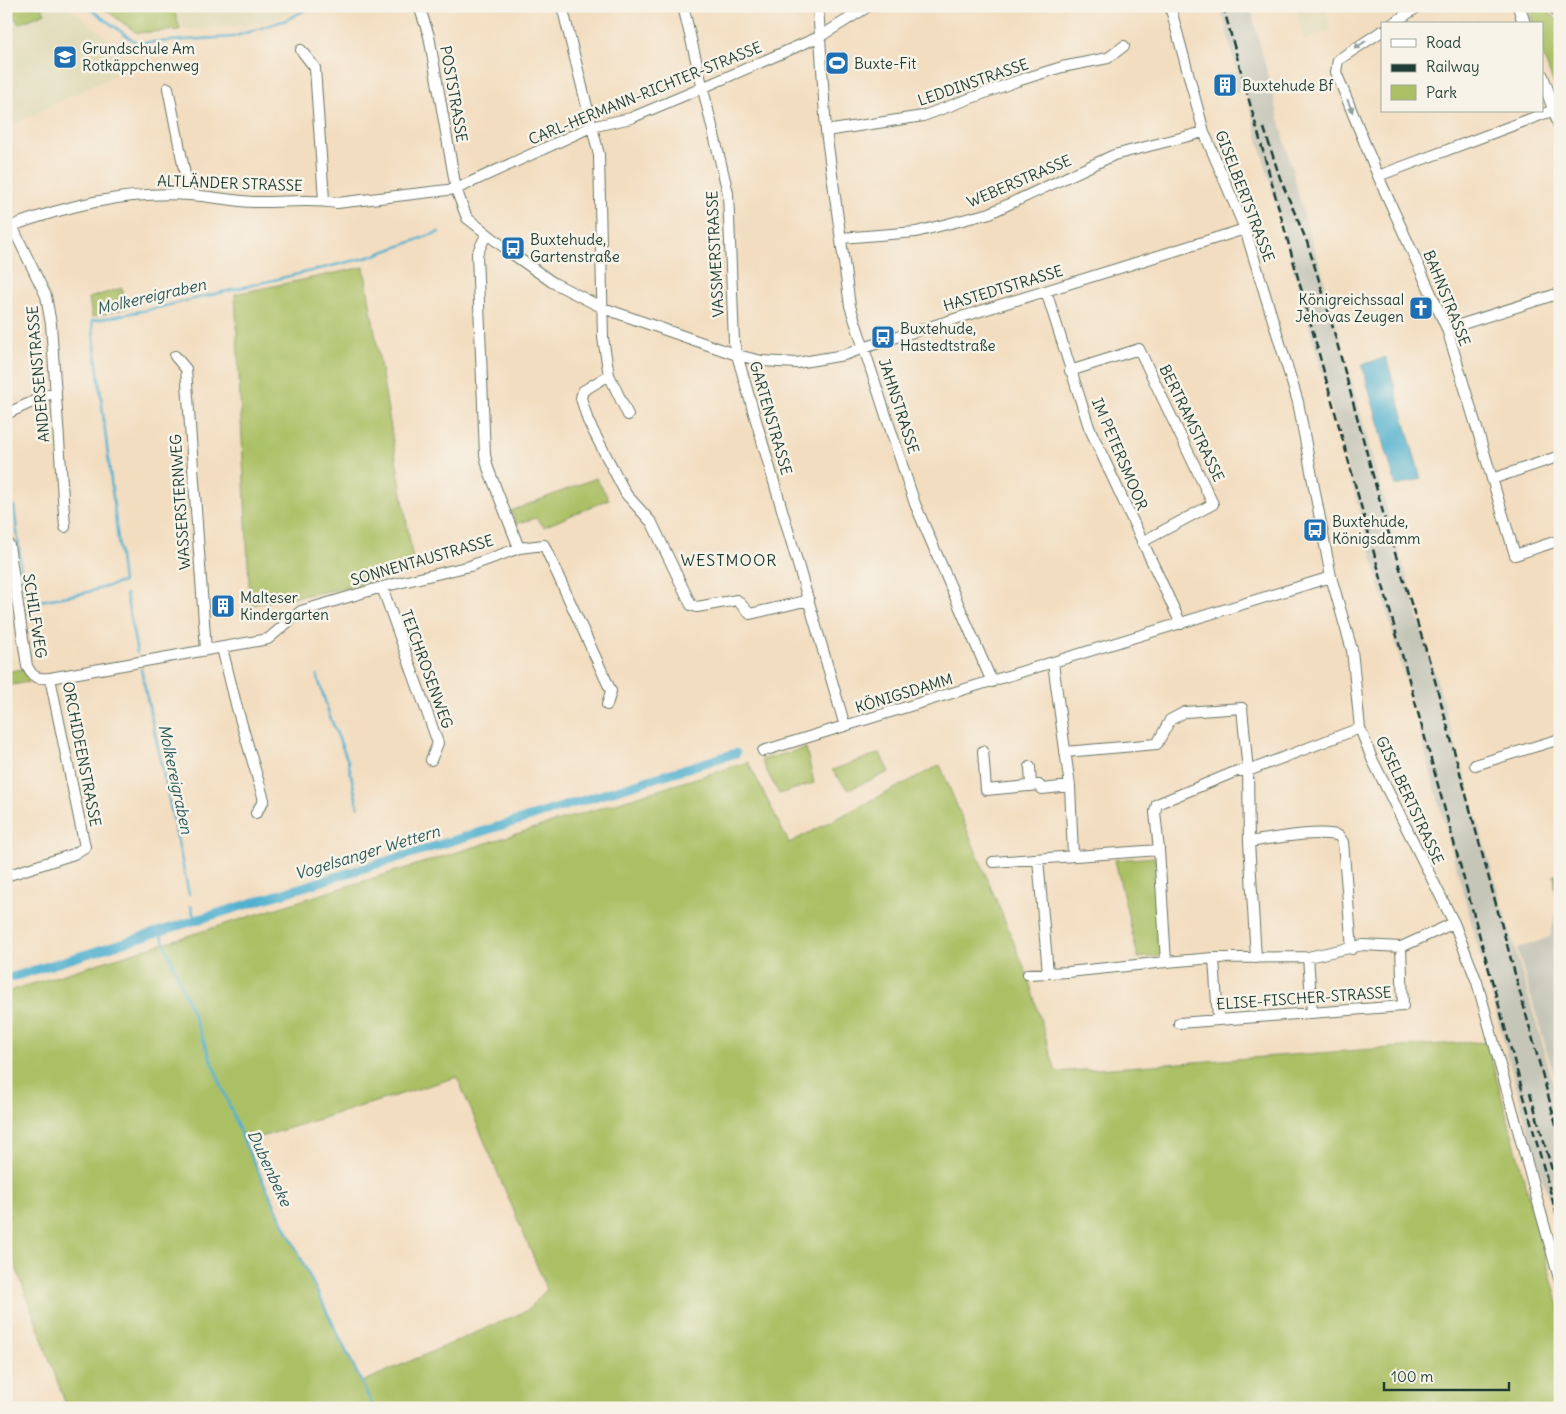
<svg xmlns="http://www.w3.org/2000/svg" width="1566" height="1414" viewBox="0 0 1566 1414" font-family="Delius,sans-serif">
<rect width="100%" height="100%" fill="#f7f3e8"/>
<filter id="ink" filterUnits="userSpaceOnUse"><feTurbulence type="fractalNoise" baseFrequency=".02" numOctaves="2"/><feDisplacementMap in="SourceGraphic" scale="10" xChannelSelector="R" yChannelSelector="G"/><feConvolveMatrix kernelMatrix="1 2 1 2 8 2 1 2 1" color-interpolation-filters="sRGB"/></filter>
<filter id="wash" filterUnits="userSpaceOnUse"><feTurbulence type="fractalNoise" baseFrequency=".0096" numOctaves="4" result="noise"/><feDisplacementMap in="SourceGraphic" scale="20" xChannelSelector="R" yChannelSelector="G"/><feGaussianBlur stdDeviation="1.12" result="paint"/><feColorMatrix in="noise" values="0 0 0 0 0 0 0 0 0 0 0 0 0 0 0 0 0 1.4 0 .05"/><feComposite in="paint" operator="in"/></filter>
<g filter="url(#wash)">
<rect width="100%" height="100%" fill="#f3ddc0"/>
<!-- built -->
<path fill="#e1dcba" d="M6,6h54l17,7 40,33 12,22 -122,60z
M173,6h129l-23,12 -33,8 -66,4z
M1295,6h30l6,24 -27,10z"/>
<!-- industrial -->
<path fill="#c5c5b8" d="M1220,6h30l58,225 14,40 53,196 185,638v106l-7,2 -29,-97 -279,-1026 -24,7 -6,-20 22,-6z
M1557,909l3,1v186l-43,-147 33,-12z"/>
<!-- green -->
<path fill="#abc065" stroke="#657e4c" fill-rule="evenodd" d="M12,6h29l4,7 -26,11 -8,-13z
M100,6h73l7,24 -43,3z
M1528,6h13l19,16v79l-18,-49v-28h-9z
M364,267l51,305 -69,16 -96,17 -15,-311z
M122,288l5,20 -35,9 -3,-19z
M596,478l13,21 -65,28 -8,-9 -20,6 -5,-13z
M27,668l2,14 -23,4v-14z
M806,748l8,35 -35,11 -18,-34z
M880,753l9,19 -41,18 -16,-20z
M748,762l41,81 151,-78 87,209 29,98 415,-30 16,1 73,267v97l-1493,1 -61,-169v-22l4,-1h-4v-224zM457,1077l90,212 -19,21 -166,72 -118,-240z
M1155,857l8,99 -25,2 -23,-98z"/>
<!-- forest -->
<path fill="#88a65a" stroke="#547247" d="M1560,874v36l-3,-1 -3,-34z"/>
<!-- water -->
<path fill="#50b0cf" stroke="#387682" d="M1386,357l35,122 -25,7 -34,-121z"/>
<g fill="none" stroke-linecap="round" stroke-linejoin="round">
<!-- stream -->
<path stroke="#50b0cf" stroke-width="2.5" d="M86,6l51,37 96,-6 53,-17 27,-14
M14,506l10,87 10,9 50,-9 39,-11 -31,-261 69,-14 208,-50 70,-25
M126,594l11,59
M141,669l48,225
M317,675l13,42 18,44 10,46
M191,906l4,15
M160,932l84,210 130,266"/>
<!-- canal -->
<path stroke="#50b0cf" stroke-width="9" d="M6,979l730,-226"/>
</g>
</g>
<g filter="url(#ink)">
<g fill="none" stroke-linecap="round" stroke-linejoin="round">
<!-- minor casing -->
<g stroke="#697565" stroke-width="12">
<path id="minor" d="M419,6l10,30 27,153 11,29 47,37 38,27 51,26 134,47 25,6 35,2 47,-8 40,-14 361,-112
M562,6l37,149 4,183 6,37 19,40
M683,6l45,187 6,149 3,13 108,371
M818,6l8,125 24,175 65,198 77,178
M1170,6l34,126 41,97 53,173 33,175 21,73 8,78 12,31 82,164 23,59 83,300
M1392,24l27,-18
M1382,31l-44,29 -2,12 42,104 69,153 68,226 45,-15
M301,50l14,18 9,132
M168,88l21,107
M826,131l97,-15 94,-35 45,-14 46,-9 16,-12
M1378,176l176,-66
M12,226l34,70 5,28 14,203
M6,228c59,-22 119,-37 183,-33 21,1 43,6 64,7 28,1 57,-4 84,1l119,-14 135,-62 40,-9 71,-30 119,-52 48,-30
M841,238l75,-6 74,-19 124,-58 90,-23
M1046,291l43,136 92,197
M1447,329l113,-36
M175,356l11,13 20,281
M1070,371l69,-22 74,155 -71,38
M609,375l-26,16 -2,7 7,23 38,73 26,29 39,82 6,2 40,-7 13,14 59,-14
M6,414l50,-23
M1492,479l68,-23
M6,542l3,3 18,121c6,12 10,13 23,12
M519,548l25,-3 67,146 -4,14
M382,587l56,156 -7,17
M222,648l15,60 27,92 -8,13
M1053,663l17,123 3,69
M1360,728l-112,43h-11l-80,33 -2,8 4,38 7,112 48,-4 94,-1 55,-12 38,2 53,-24
M763,751l568,-174
M983,751l3,39 53,-5 3,4 28,-3
M1065,752l92,-8 13,-24 15,-8 57,-4 6,63 1,71 7,116
M1475,765l85,-26
M1030,767l1,19
M1249,842c20,-3 73,-13 90,-6l4,6 9,107
M1038,859l10,114
M993,862l166,-12
M6,876l68,-22 11,-7 -35,-169 218,-39 33,-28 81,-24 88,-21 49,-18 -31,-80 -3,-13 -8,-201 9,-19
M1308,957l4,55
M1214,958l4,61
M1028,974l40,-2 98,-10
M1179,1023l224,-17 -2,-59"/>
</g>
<!-- tertiary casing -->
<g stroke="#697565" stroke-width="14">
<path id="tertiary" d="M1519,6l5,18
M1553,6l7,6
M1542,76l18,50"/>
</g>
<!-- minor -->
<use href="#minor" stroke="#fff" stroke-width="10"/>
<!-- tertiary -->
<use href="#tertiary" stroke="#fff" stroke-width="12"/>
<!-- rail -->
<path stroke="#1f3d34" stroke-width="2.5" stroke-dasharray="8 4" stroke-linecap="butt" d="M1223,6l337,1221
M1264,128l16,50 27,64 20,64 61,225 43,135 129,473
M1530,1093l30,105"/>
</g>
<!-- one-way arrows -->
<defs><path id="oneway-solid" d="M-6-.8H1V-3.2L6.5 0L1 3.2V.8H-6Z" transform="scale(1.25)"/></defs>
<g fill="#8f9e9a">
<use href="#oneway-solid" transform="translate(1360 45) rotate(146)"/>
<use href="#oneway-solid" transform="translate(1350 106) rotate(68)"/>
</g>
</g>
<!-- icons -->
<defs>
<g id="school-square" transform="scale(1.25)"><rect x="-9" y="-9" width="18" height="18" rx="4" fill="#1f6fb2" stroke="#f7f3e8"/><path d="M0-5L7-2L0 1L-7-2ZM-4 1L0 2.5L4 1V4Q0 6-4 4Z" fill="#fff"/></g>
<g id="stadium-square" transform="scale(1.25)"><rect x="-9" y="-9" width="18" height="18" rx="4" fill="#1f6fb2" stroke="#f7f3e8"/><path d="M0-5a6.5 5 0 1 0 0 10a6.5 5 0 1 0 0-10ZM-3.5-1.8h7v3.6h-7Z" fill="#fff"/></g>
<g id="building-square" transform="scale(1.25)"><rect x="-9" y="-9" width="18" height="18" rx="4" fill="#1f6fb2" stroke="#f7f3e8"/><path d="M-4-6H4V6H1V3H-1V6H-4ZM-2.5-4.3h1.7v1.8h-1.7ZM.8-4.3h1.7v1.8H.8ZM-2.5-1h1.7V.8h-1.7ZM.8-1h1.7V.8H.8Z" fill="#fff"/></g>
<g id="bus-square" transform="scale(1.25)"><rect x="-9" y="-9" width="18" height="18" rx="4" fill="#1f6fb2" stroke="#f7f3e8"/><path d="M-5-6H5V4H4V6H2V4H-2V6H-4V4H-5ZM-3.5-4V0h7V-4ZM-3.5 1.2v1.5H-2V1.2ZM2 1.2v1.5H3.5V1.2Z" fill="#fff"/></g>
<g id="church-square" transform="scale(1.25)"><rect x="-9" y="-9" width="18" height="18" rx="4" fill="#1f6fb2" stroke="#f7f3e8"/><path d="M-1.2-6h2.4v3.5h3.3v2.4h-3.3V6h-2.4V-.1h-3.3v-2.4h3.3Z" fill="#fff"/></g>
</defs>
<g fill-rule="evenodd">
<use href="#school-square" x="65" y="57"/>
<use href="#stadium-square" x="837" y="63"/>
<use href="#building-square" x="1225" y="85"/>
<use href="#bus-square" x="513" y="248"/>
<use href="#church-square" x="1421" y="308"/>
<use href="#bus-square" x="883" y="337"/>
<use href="#bus-square" x="1315" y="530"/>
<use href="#building-square" x="223" y="606"/>
</g>
<g text-anchor="middle" dominant-baseline="central" stroke-width="5" stroke-linejoin="round" paint-order="stroke">
<!-- poi labels -->
<g font-size="15" fill="#1f3d34" stroke="#f7f3e8" text-anchor="start">
<text x="82" y="48">Grundschule Am<tspan x="82" dy="17">Rotkäppchenweg</tspan></text>
<text x="854" y="63">Buxte-Fit</text>
<text x="1242" y="85">Buxtehude Bf</text>
<text x="530" y="239">Buxtehude,<tspan x="530" dy="17">Gartenstraße</tspan></text>
<text x="1404" y="299" text-anchor="end">Königreichssaal<tspan x="1404" dy="17">Jehovas Zeugen</tspan></text>
<text x="900" y="328">Buxtehude,<tspan x="900" dy="17">Hastedtstraße</tspan></text>
<text x="1332" y="521">Buxtehude,<tspan x="1332" dy="17">Königsdamm</tspan></text>
<text x="240" y="597">Malteser<tspan x="240" dy="17">Kindergarten</tspan></text>
</g>
<!-- street labels -->
<g font-size="15" fill="#1f3d34" stroke="#f7f3e8">
<text transform="translate(973 82) rotate(-19)">LEDDINSTRASSE</text>
<text transform="translate(645 93) rotate(-22)">CARL-HERMANN-RICHTER-STRASSE</text>
<text transform="translate(454 94) rotate(80)">POSTSTRASSE</text>
<text transform="translate(1019 181) rotate(-23)">WEBERSTRASSE</text>
<text transform="translate(230 183) rotate(2)">ALTLÄNDER STRASSE</text>
<text transform="translate(1245 196) rotate(69)">GISELBERTSTRASSE</text>
<text transform="translate(715 254) rotate(-93)">VASSMERSTRASSE</text>
<text transform="translate(1003 288) rotate(-17)">HASTEDTSTRASSE</text>
<text transform="translate(1447 298) rotate(68)">BAHNSTRASSE</text>
<text transform="translate(38 374) rotate(-95)">ANDERSENSTRASSE</text>
<text transform="translate(899 406) rotate(72)">JAHNSTRASSE</text>
<text transform="translate(771 418) rotate(74)">GARTENSTRASSE</text>
<text transform="translate(1192 423) rotate(64)">BERTRAMSTRASSE</text>
<text transform="translate(1120 454) rotate(67)">IM PETERSMOOR</text>
<text transform="translate(180 502) rotate(-94)">WASSERSTERNWEG</text>
<text transform="translate(422 560) rotate(-16)">SONNENTAUSTRASSE</text>
<text transform="translate(35 616) rotate(81)">SCHILFWEG</text>
<text transform="translate(427 669) rotate(70)">TEICHROSENWEG</text>
<text transform="translate(904 693) rotate(-17)">KÖNIGSDAMM</text>
<text transform="translate(82 754) rotate(79)">ORCHIDEENSTRASSE</text>
<text transform="translate(1410 800) rotate(65)">GISELBERTSTRASSE</text>
<text transform="translate(1304 998) rotate(-4)">ELISE-FISCHER-STRASSE</text>
</g>
<!-- water labels -->
<g font-size="16" font-style="italic" fill="#2b5a5b" stroke="#f7f3e8">
<text transform="translate(151 296) rotate(-13)">Molkereigraben</text>
<text transform="translate(176 779) rotate(78)">Molkereigraben</text>
<text transform="translate(367 852) rotate(-17)">Vogelsanger Wettern</text>
<text transform="translate(270 1168) rotate(65)">Dubenbeke</text>
</g>
<!-- neighbourhood labels -->
<g font-size="16" letter-spacing="1" fill="#1f3d34" stroke="#f7f3e8">
<text x="729" y="560">WESTMOOR</text>
</g>
</g>
<!-- margin -->
<rect width="1566" height="1414" fill="none" stroke="#f7f3e8" stroke-width="25"/>
<!-- legend -->
<rect x="1381" y="22" width="162" height="90" fill="#f7f3e8" stroke="#a1aaa0"/>
<rect x="1391" y="39" width="25" height="8" fill="#ffffff" stroke="#a1aaa0"/>
<text x="1426" y="48" font-size="15" fill="#1f3d34">Road</text>
<rect x="1391" y="64" width="25" height="8" fill="#1f3d34" stroke="#a1aaa0"/>
<text x="1426" y="72" font-size="15" fill="#1f3d34">Railway</text>
<rect x="1391" y="85" width="25" height="15" fill="#abc065" stroke="#a1aaa0"/>
<text x="1426" y="98" font-size="15" fill="#1f3d34">Park</text>
<!-- scale -->
<path d="M1384 1382v8h125v-8" fill="none" stroke="#1f3d34" stroke-width="2.5"/>
<text x="1391" y="1382" font-size="15" fill="#1f3d34" stroke="#f7f3e8" stroke-width="4" paint-order="stroke">100 m</text>
</svg>
